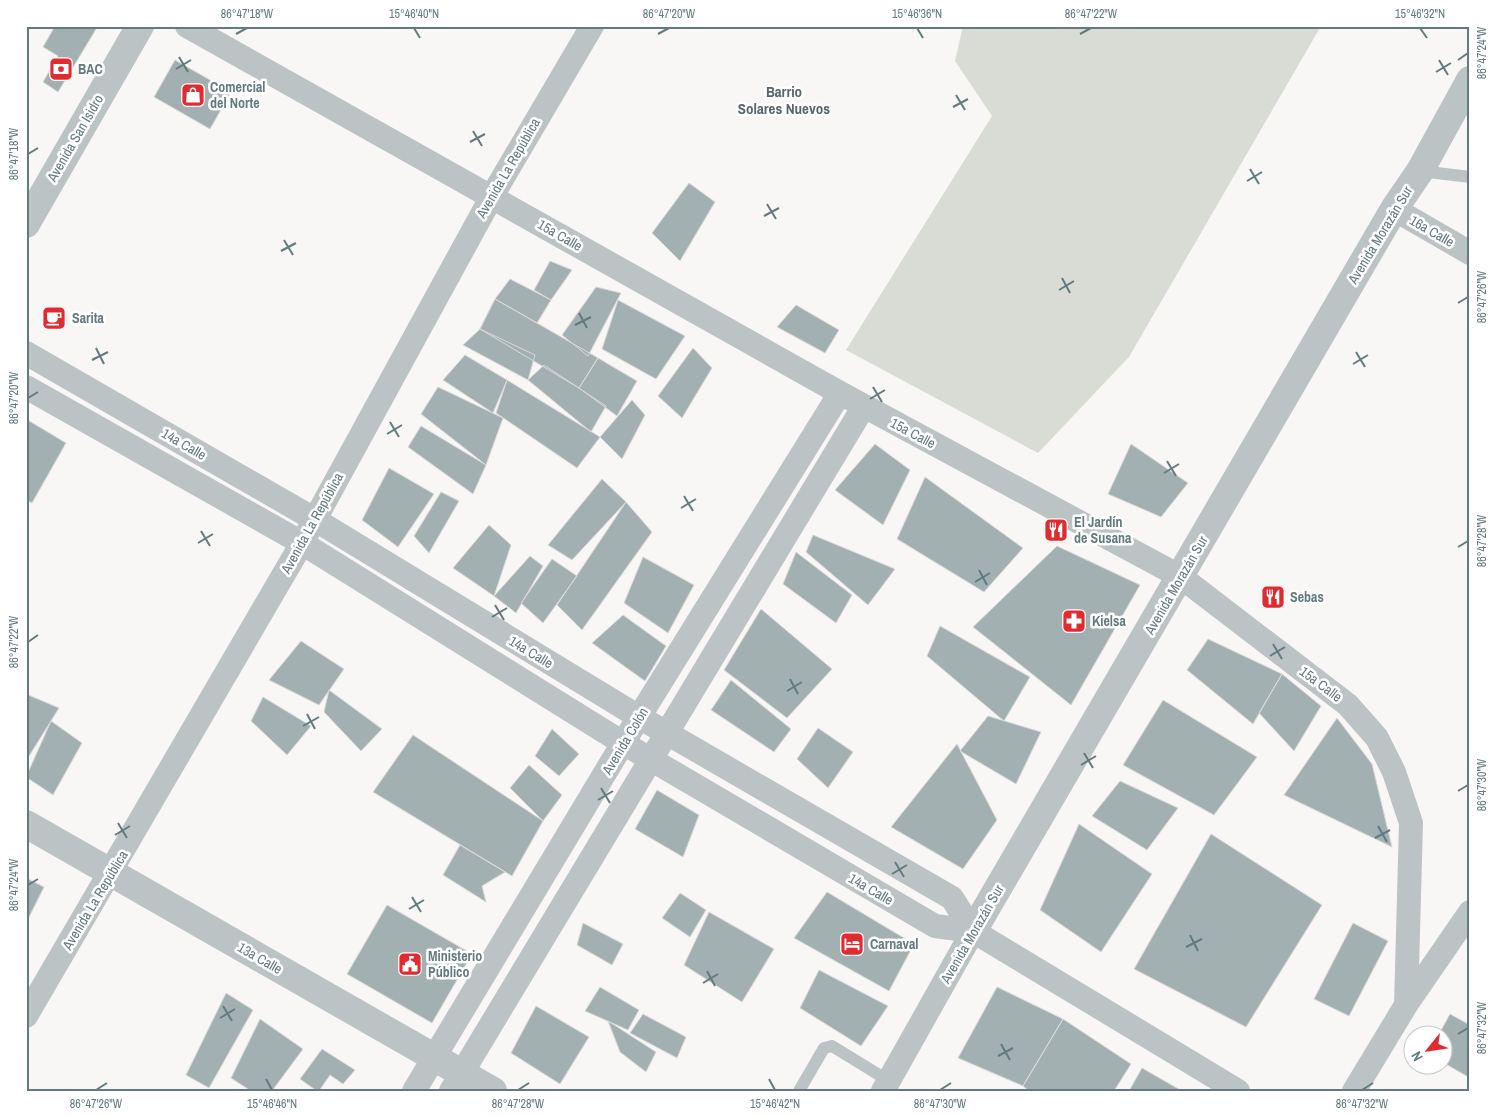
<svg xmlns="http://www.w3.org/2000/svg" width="1496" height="1117" viewBox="0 0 1496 1117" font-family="'Archivo Narrow',sans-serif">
<rect width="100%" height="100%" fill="#f8f7f5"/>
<!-- green -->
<path fill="#d9dcd4" d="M963,26h358l-192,331 -91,96 -192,-103 146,-234 -37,-55z"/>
<!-- building -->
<path fill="#a3b0b2" stroke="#d9d9d7" d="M55,26h43l-40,66 -15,-10 15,-26 -15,-9z
M175,60l56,32 -21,37 -56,-32z
M689,183l26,19 -35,59 -28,-28z
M550,261l22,9 -21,30 -17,-10z
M510,279l41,21 -14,23 -42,-24z
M596,287l25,6 -33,63 -26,-21z
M495,299l103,59 -19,30 -99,-59z
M618,300l67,36 -29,43 -54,-30z
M796,305l43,25 -14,23 -48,-26z
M480,329l55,26 -7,25 -65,-35z
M693,348l19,20 -30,50 -24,-22z
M465,355l42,25 -14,33 -50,-33z
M598,358l39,23 -20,35 -38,-28z
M544,365l62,41 -15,26 -63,-52z
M507,380l93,57 -23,31 -81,-55z
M438,387l65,31 -17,47 -65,-51z
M632,400l13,15 -23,44 -22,-22z
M26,419l40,24 -34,60 -6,-3z
M421,426l65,39 -13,29 -65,-47z
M875,444l35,26 -27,55 -48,-35z
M1131,444l57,39 -27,34 -53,-23z
M389,468l45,26 -36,53 -36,-27z
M925,477l98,71 -39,44 -87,-53z
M602,479l24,23 -54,58 -24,-15z
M441,492l18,9 -30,52 -15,-17z
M626,502l26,30 -70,98 -25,-25z
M489,525l22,20 -17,51 -41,-28z
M813,535l82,34 -27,36 -62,-53z
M1057,546l83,39 -69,120 -98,-78z
M796,552l56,43 -16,28 -53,-39z
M530,556l13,10 -27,47 -22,-17z
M643,557l51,28 -26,48 -44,-30z
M552,559l25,17 -34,47 -22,-20z
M761,609l71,60 -45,49 -63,-48z
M623,615l43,31 -21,35 -53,-38z
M940,626l90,51 -26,44 -77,-65z
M1208,639l74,35 -29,50 -66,-54z
M301,641l43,28 -25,36 -50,-25z
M1282,674l39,32 -27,45 -35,-38z
M731,680l60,49 -17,23 -63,-42z
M329,690l53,39 -21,22 -37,-39z
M26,694l33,14 -33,53z
M263,697l48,29 -24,29 -36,-34z
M1163,700l94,57 -43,58 -91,-50z
M988,716l53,16 -25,52 -56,-33z
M1337,718l35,46 20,83 -108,-52z
M51,721l31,22 -29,52 -27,-18z
M818,728l35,24 -25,36 -31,-29z
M552,729l27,25 -20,22 -24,-20z
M413,735l130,86 -31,55 -139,-84z
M957,744l40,76 -34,49 -72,-42z
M529,765l33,30 -19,26 -33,-33z
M1120,781l58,27 -31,42 -55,-34z
M657,790l42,25 -16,42 -48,-28z
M1079,824l73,50 -51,78 -61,-42z
M1211,834l111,71 -76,122 -112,-58z
M460,845l45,27 -23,14 4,16 -43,-27z
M26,878l18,9 -18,36z
M827,892l87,52 -25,47 -95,-53z
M680,893l26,17 -16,27 -28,-19z
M387,905l85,49 -40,69 -85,-49z
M709,912l65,37 -32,53 -58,-37z
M583,923l40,21 -11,21 -35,-20z
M1353,923l35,18 -39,75 -35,-17z
M819,970l69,36 -27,40 -61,-38z
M600,987l39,23 -11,20 -43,-19z
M997,987l66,32 -40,67 -65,-28z
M226,993l27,17 -44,78 -23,-13z
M536,1006l53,31 -29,47 -49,-31z
M643,1014l43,23 -9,21 -47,-25z
M1450,1014l20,11v53l-26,-15v-29h-5z
M260,1019l43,30 -31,42h-21l-20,-13z
M1063,1019l68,45 -17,27h-85l-6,-5z
M608,1021l48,31 -10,20 -26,-20z
M322,1049l33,21 -12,14 -13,-9 -11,16h-2l-17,-12z
M1142,1068l40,23h-53z"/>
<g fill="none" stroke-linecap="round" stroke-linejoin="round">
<!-- service -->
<path stroke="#bcc3c5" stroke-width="12" d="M1420,171l50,6
M799,1091l25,-43 8,-2 57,35"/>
<!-- minor -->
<path stroke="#bcc3c5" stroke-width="24" d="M187,26l653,367 341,184 167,128 29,33 17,34 17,51 -5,182
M1394,209l76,44
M26,353l288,166 325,198 313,181 21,33
M26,387l276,156 321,200 312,183 38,5 265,160
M26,1016l276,-473 190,-347 100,-170
M414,1091l209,-348 217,-350
M451,1091l413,-685
M883,1091l90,-160
M1354,1091l52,-86 64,-93"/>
<!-- tertiary -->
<path stroke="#bcc3c5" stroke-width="28" d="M26,224l114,-198
M26,824l467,267
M973,931l421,-722 26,-38 50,-91"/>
</g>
<!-- ticks -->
<path fill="none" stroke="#637a7f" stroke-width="2" d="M414,28l6,10M917,28l6,10M1420,28l7,10M236,34l11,-6M658,34l11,-6M1080,34l11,-6M179,57l9,15M1439,60l9,15M1458,60l10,-7M176,69l15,-9M1436,72l15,-9M956,95l9,15M953,107l15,-8M473,131l9,15M470,142l15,-8M28,154l10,-6M1250,169l9,15M1247,181l15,-9M767,204l9,15M764,216l15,-8M284,240l9,15M281,251l15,-8M1062,278l8,15M1059,290l15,-9M1458,303l10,-6M579,313l8,15M575,325l16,-8M96,348l8,16M1356,352l9,15M92,360l16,-8M1353,364l15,-9M873,387l9,15M28,398l10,-6M870,399l15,-9M390,422l9,15M387,434l15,-9M1167,461l9,15M1164,473l15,-9M684,496l9,15M681,508l15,-9M201,531l9,15M198,543l15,-9M1458,547l10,-6M979,570l8,15M975,582l15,-9M495,605l9,15M492,617l15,-9M28,642l10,-7M1273,644l9,15M1270,656l15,-9M790,679l8,15M787,691l15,-9M307,714l8,15M303,726l16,-9M1084,753l9,15M1081,765l15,-9M601,788l9,15M1458,791l10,-6M598,800l15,-9M118,823l9,15M1378,826l9,16M115,835l15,-9M1375,838l15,-8M895,862l9,15M892,874l15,-9M28,885l10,-6M412,897l9,15M409,909l15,-9M1190,935l8,16M1186,947l16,-8M707,971l8,15M703,983l15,-9M223,1006l9,15M220,1018l15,-9M1458,1034l10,-6M1001,1044l9,16M998,1056l15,-8M266,1079l6,11M769,1079l6,11M96,1090l11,-7M518,1090l11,-7M940,1090l11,-7M1362,1090l11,-7"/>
<!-- icons -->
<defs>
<g id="bank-square" transform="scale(1.25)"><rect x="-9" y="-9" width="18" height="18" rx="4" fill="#e02c31" stroke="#fff"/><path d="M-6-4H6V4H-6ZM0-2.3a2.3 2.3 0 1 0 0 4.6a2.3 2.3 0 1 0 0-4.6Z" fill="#fff"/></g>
<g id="shop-square" transform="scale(1.25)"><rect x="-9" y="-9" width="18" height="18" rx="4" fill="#e02c31" stroke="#fff"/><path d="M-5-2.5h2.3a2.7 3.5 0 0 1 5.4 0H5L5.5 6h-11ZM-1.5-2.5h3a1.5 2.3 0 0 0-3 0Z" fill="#fff"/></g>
<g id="cafe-square" transform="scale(1.25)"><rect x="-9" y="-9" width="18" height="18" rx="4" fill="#e02c31" stroke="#fff"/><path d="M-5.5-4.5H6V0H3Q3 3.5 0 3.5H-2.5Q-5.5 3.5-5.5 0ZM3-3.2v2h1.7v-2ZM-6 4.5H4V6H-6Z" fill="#fff"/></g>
<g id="restaurant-square" transform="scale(1.25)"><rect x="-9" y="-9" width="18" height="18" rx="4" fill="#e02c31" stroke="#fff"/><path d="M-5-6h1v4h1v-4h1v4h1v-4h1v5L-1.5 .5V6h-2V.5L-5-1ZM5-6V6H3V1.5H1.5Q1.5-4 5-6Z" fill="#fff"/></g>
<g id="pharmacy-square" transform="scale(1.25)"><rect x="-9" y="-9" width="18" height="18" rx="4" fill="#e02c31" stroke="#fff"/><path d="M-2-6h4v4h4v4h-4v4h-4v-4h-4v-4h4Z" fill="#fff"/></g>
<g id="hotel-square" transform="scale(1.25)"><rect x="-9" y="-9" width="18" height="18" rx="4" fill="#e02c31" stroke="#fff"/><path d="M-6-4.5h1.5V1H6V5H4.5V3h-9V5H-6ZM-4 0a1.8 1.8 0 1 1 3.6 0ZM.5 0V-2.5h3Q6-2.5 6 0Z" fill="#fff"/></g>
<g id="civic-square" transform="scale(1.25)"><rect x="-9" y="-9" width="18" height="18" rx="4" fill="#e02c31" stroke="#fff"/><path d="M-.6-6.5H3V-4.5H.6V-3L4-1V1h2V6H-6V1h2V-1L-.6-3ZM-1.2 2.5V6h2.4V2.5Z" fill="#fff"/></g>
</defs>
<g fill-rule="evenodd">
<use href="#bank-square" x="61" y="69"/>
<use href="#shop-square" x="193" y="95"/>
<use href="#cafe-square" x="54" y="318"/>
<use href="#restaurant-square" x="1056" y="530"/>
<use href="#restaurant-square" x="1273" y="597"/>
<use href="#pharmacy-square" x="1074" y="621"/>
<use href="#hotel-square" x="852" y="944"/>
<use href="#civic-square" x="410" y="964"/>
</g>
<g text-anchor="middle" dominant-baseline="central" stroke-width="5" stroke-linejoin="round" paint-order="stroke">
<!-- poi labels -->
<g font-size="14" font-weight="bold" fill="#637a7f" stroke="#fff" text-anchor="start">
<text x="78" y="69">BAC</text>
<text x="210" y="87">Comercial<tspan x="210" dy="16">del Norte</tspan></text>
<text x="72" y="318">Sarita</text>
<text x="1074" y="522">El Jardín<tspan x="1074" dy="16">de Susana</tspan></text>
<text x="1290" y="597">Sebas</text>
<text x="1092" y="621">Kielsa</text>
<text x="870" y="944">Carnaval</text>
<text x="428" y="956">Ministerio<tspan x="428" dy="16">Público</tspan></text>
</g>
<!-- street labels -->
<g font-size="14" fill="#637a7f" stroke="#fff">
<text transform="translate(75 138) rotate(-60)">Avenida San Isidro</text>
<text transform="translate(508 168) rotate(-60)">Avenida La República</text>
<text transform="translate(1432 231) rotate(30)">16a Calle</text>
<text transform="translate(560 235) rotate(30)">15a Calle</text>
<text transform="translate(1380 235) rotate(-59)">Avenida Morazán Sur</text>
<text transform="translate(913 433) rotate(28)">15a Calle</text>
<text transform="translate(184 444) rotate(30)">14a Calle</text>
<text transform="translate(312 523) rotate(-61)">Avenida La República</text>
<text transform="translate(1176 585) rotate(-60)">Avenida Morazán Sur</text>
<text transform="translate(531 652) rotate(31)">14a Calle</text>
<text transform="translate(1321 684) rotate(37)">15a Calle</text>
<text transform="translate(625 741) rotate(-59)">Avenida Colón</text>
<text transform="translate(871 889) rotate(30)">14a Calle</text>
<text transform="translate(95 900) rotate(-59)">Avenida La República</text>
<text transform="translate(972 934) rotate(-60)">Avenida Morazán Sur</text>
<text transform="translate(260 958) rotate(30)">13a Calle</text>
</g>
<!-- neighbourhood labels -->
<g font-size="15" font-weight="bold" fill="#55676b" stroke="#fff">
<text x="784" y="91">Barrio<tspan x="784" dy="17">Solares Nuevos</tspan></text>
</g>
</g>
<!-- border -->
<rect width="1496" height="1117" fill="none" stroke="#ffffff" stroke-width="55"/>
<!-- north arrow -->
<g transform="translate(1428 1050) rotate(240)"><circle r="24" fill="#ffffff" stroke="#c1cacc"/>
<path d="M0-4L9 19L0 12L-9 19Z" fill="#e02c31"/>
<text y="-8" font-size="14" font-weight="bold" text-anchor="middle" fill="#637a7f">N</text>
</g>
<rect x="28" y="28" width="1440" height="1062" fill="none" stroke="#637a7f" stroke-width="2"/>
<g font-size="12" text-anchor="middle" fill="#637a7f">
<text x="247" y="18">86°47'18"W</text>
<text x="414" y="18">15°46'40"N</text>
<text x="669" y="18">86°47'20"W</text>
<text x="917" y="18">15°46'36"N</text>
<text x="1091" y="18">86°47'22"W</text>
<text x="1420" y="18">15°46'32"N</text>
<text transform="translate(1482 53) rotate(-90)" y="4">86°47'24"W</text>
<text transform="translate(14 154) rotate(-90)" y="4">86°47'18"W</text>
<text transform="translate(1482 297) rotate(-90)" y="4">86°47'26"W</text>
<text transform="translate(14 398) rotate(-90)" y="4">86°47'20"W</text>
<text transform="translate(1482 541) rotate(-90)" y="4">86°47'28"W</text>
<text transform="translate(14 642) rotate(-90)" y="4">86°47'22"W</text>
<text transform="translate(1482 785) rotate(-90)" y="4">86°47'30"W</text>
<text transform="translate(14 885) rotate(-90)" y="4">86°47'24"W</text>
<text transform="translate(1482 1028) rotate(-90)" y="4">86°47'32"W</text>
<text x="96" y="1108">86°47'26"W</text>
<text x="272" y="1108">15°46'46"N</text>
<text x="518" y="1108">86°47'28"W</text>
<text x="775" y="1108">15°46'42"N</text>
<text x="940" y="1108">86°47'30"W</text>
<text x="1362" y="1108">86°47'32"W</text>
</g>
</svg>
